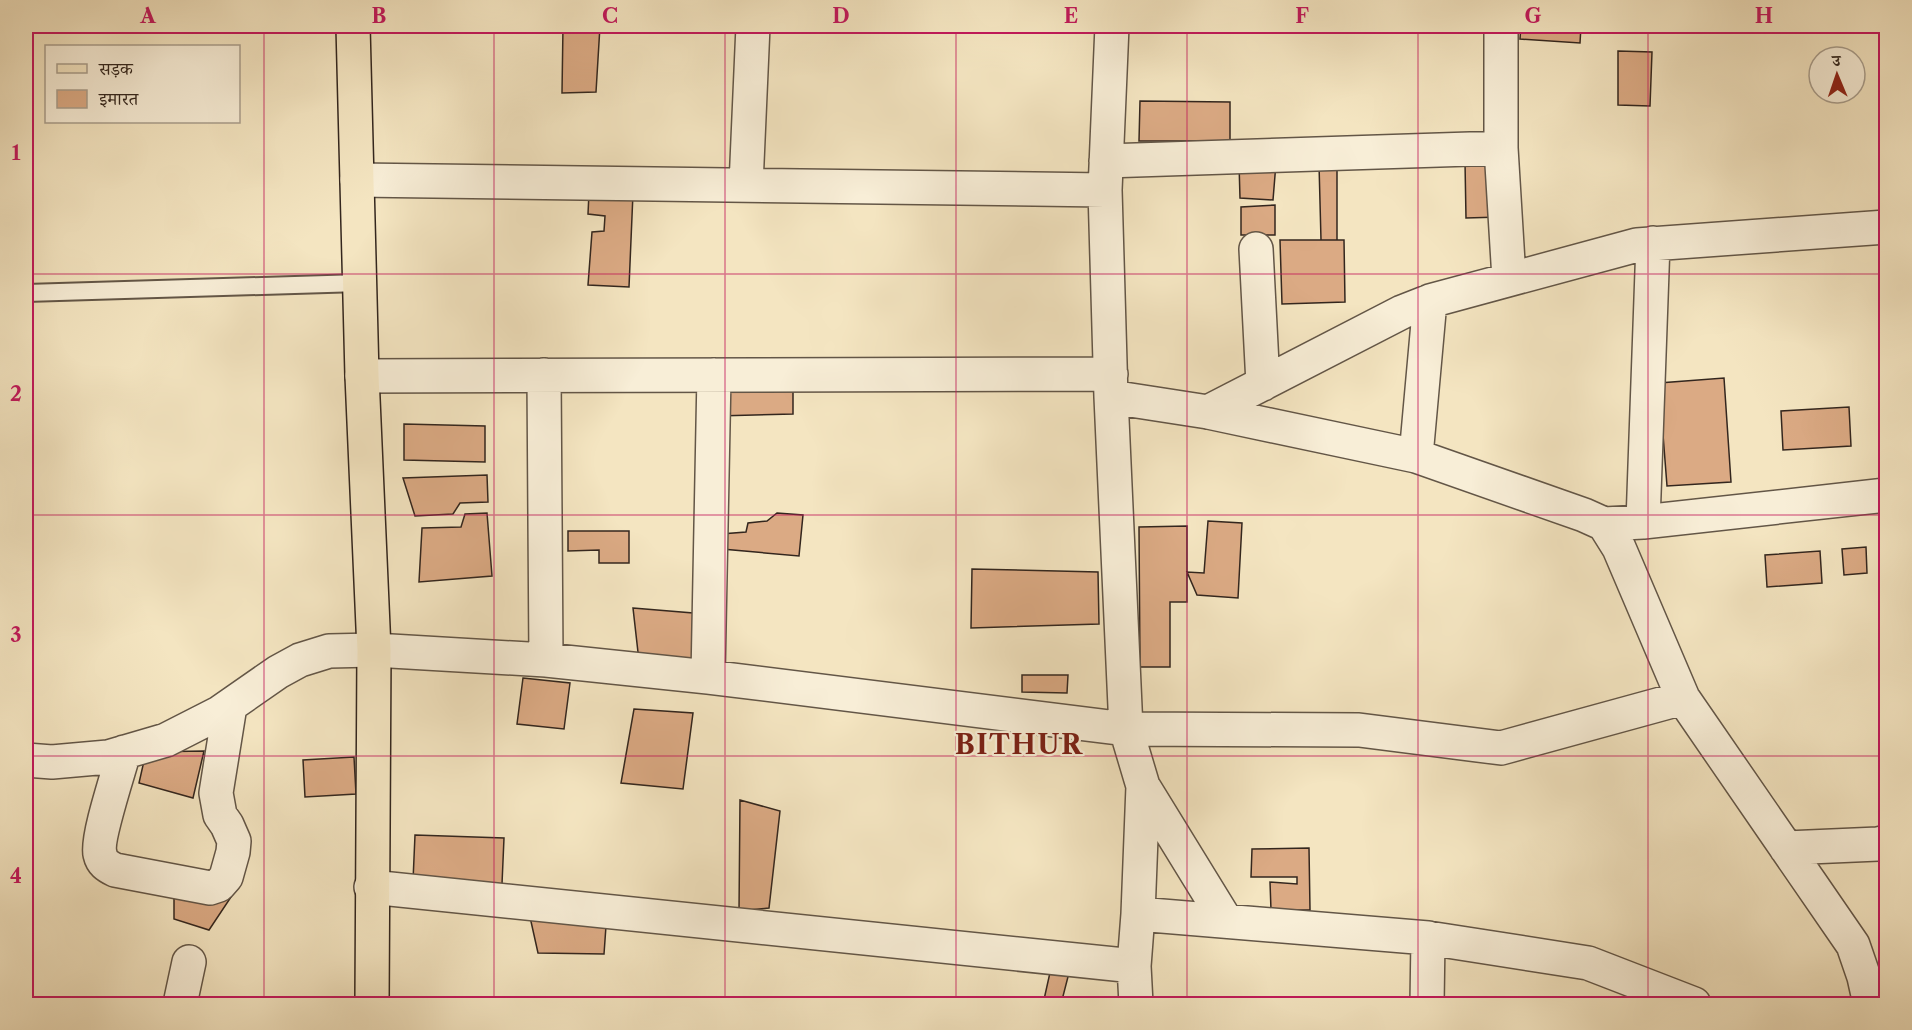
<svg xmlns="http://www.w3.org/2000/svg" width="1912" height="1030" viewBox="0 0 1912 1030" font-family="'Libre Caslon Text','Noto Serif Devanagari',serif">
<rect width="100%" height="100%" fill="#f4e5c1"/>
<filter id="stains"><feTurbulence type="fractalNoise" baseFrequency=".00333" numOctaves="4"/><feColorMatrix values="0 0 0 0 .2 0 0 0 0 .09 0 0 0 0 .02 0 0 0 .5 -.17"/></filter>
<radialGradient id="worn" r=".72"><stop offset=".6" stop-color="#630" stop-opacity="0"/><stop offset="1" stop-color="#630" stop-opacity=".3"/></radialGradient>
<!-- building -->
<path fill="#dbaa84" stroke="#33261e" stroke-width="1.5" d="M563,26h37l-4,66 -34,1z
M1521,26h60l-1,17 -60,-4z
M1647,26h49v3l-49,1z
M1618,51l34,1 -2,54 -32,-1z
M1140,101l90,1v39h-91z
M1497,161l3,56 -34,1 -1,-56z
M1239,163h37l-3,37 -33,-2z
M1337,163v77h-16l-2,-76z
M589,193h44l-4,94 -41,-2 4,-53 12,-1 1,-15 -17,-2z
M1275,205v30h-34v-28z
M1280,240h64l1,62 -63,2z
M1724,378l7,104 -64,4 -8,-103z
M793,385v29l-76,2 -1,-30z
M1849,407l2,39 -68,4 -2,-39z
M404,424l81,2v36l-81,-2z
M487,475l1,27 -28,1 -7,11 -38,2 -12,-38z
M487,513l5,63 -73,6 3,-54 39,-1 4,-13z
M777,513l26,2 -4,41 -77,-7 -1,-15 25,-2 2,-9 19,-2z
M1208,521l34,2 -4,75 -41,-3 -10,-23 17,1z
M1187,526v76h-17v65h-30l-1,-140z
M568,531h61v32h-30v-13l-31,1z
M1866,547l1,26 -23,2 -2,-26z
M1820,551l2,32 -55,4 -2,-32z
M972,569l126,3 1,52 -128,4z
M633,608l72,6 1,49 -67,-2z
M1022,675h46l-1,18 -45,-1z
M523,678l47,5 -6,46 -47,-5z
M634,709l59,4 -10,76 -62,-6z
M204,751l-11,47 -54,-15 7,-31z
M354,757l2,37 -51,3 -2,-37z
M740,800l40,11 -11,97 -30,3z
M415,835l89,3 -2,46 -89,-3z
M1309,848l1,62h-39l-1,-28 27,2v-7h-46l1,-28z
M174,884l57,13 -22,33 -35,-11z
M528,908l79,4 -3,42 -66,-1z
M1051,968l19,1 -9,35h-18z"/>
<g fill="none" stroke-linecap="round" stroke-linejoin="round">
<!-- lane casing -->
<g stroke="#635647" stroke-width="20">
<path id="lane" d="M26,293l334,-10"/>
</g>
<!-- street casing -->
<g stroke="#635647" stroke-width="36">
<path id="street" d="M1501,26v122l8,131
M1106,161l395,-13
M357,180l748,10
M746,185l7,-159
M1256,249l7,135
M544,375l2,285
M362,376l749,-2
M1111,397l97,15 208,44 168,59 20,9 15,24 64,150
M1208,412l194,-100 28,-11 207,-56 249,-18
M1416,456l14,-155
M1643,522l10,-279
M1604,524l39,-2 243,-27
M708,677l6,-302
M124,752c-5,19 -28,87 -24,102 2,9 7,12 15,16l95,18 9,-3 7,-8 7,-25 1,-11 -7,-16 -7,-10 -4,-22 14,-87
M26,760l26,2 56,-5 58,-17 53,-27 59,-41 22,-12 29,-9 45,-1 172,10 162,17 418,52 -15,-332 -6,-207 7,-164
M1143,786l83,135
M1786,848l92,-4 8,-2
M371,887l763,79
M1138,914l290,24 -1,66
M1428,938l160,25 106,41
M180,1004l9,-42
M1136,1004l-2,-38 4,-52 5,-128 -17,-57 233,1 142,18 182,-50 170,247 11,32 6,27"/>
</g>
<!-- primary casing -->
<g stroke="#33261e" stroke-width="36">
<path id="primary" d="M353,26l9,350 12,274 -2,354"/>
</g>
<!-- lane -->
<use href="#lane" stroke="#f8eed7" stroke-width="16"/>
<!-- street -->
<use href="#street" stroke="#f8eed7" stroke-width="33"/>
<!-- primary -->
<use href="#primary" stroke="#f4e5c1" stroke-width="33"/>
</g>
<!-- grid -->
<path fill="none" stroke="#c2185b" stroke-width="1.5" stroke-opacity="0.55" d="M264,26v978M494,26v978M725,26v978M956,26v978M1187,26v978M1418,26v978M1648,26v978M26,274h1860M26,515h1860M26,756h1860"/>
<g text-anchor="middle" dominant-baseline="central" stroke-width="4.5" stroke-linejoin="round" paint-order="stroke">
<!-- district labels -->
<g font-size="27" font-weight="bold" letter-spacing="1.5" fill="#7a1f14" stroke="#f8eed7">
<text x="1019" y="744">BITHUR</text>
</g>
</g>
<!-- margin -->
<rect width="1912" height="1030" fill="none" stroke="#f4e5c1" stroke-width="66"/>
<!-- legend -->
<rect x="45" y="45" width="195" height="78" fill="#f8eed7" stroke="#a99e8d" stroke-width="1.5"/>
<rect x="57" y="64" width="30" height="9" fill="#f4e5c1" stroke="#a99e8d" stroke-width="1.5"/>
<text x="99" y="75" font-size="18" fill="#33261e">सड़क</text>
<rect x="57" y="90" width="30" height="18" fill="#dbaa84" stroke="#a99e8d" stroke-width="1.5"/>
<text x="99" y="105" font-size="18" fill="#33261e">इमारत</text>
<!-- north arrow -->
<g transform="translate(1837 75) rotate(358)"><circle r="28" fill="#f8eed7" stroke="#a99e8d" stroke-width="1.5"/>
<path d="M0-4.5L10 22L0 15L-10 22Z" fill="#8f2418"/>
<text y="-9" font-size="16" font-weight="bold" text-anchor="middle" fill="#33261e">उ</text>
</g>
<rect x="33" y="33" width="1846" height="964" fill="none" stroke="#c2185b" stroke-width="2"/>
<g font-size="20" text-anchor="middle" font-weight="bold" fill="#c2185b">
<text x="148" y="23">A</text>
<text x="379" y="23">B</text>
<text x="610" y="23">C</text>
<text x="841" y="23">D</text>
<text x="1071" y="23">E</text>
<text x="1302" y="23">F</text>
<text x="1533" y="23">G</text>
<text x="1764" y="23">H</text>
<text x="16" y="160">1</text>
<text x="16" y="401">2</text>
<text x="16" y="642">3</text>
<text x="16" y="883">4</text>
</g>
<rect width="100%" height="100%" filter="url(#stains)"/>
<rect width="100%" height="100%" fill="url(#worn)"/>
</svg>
